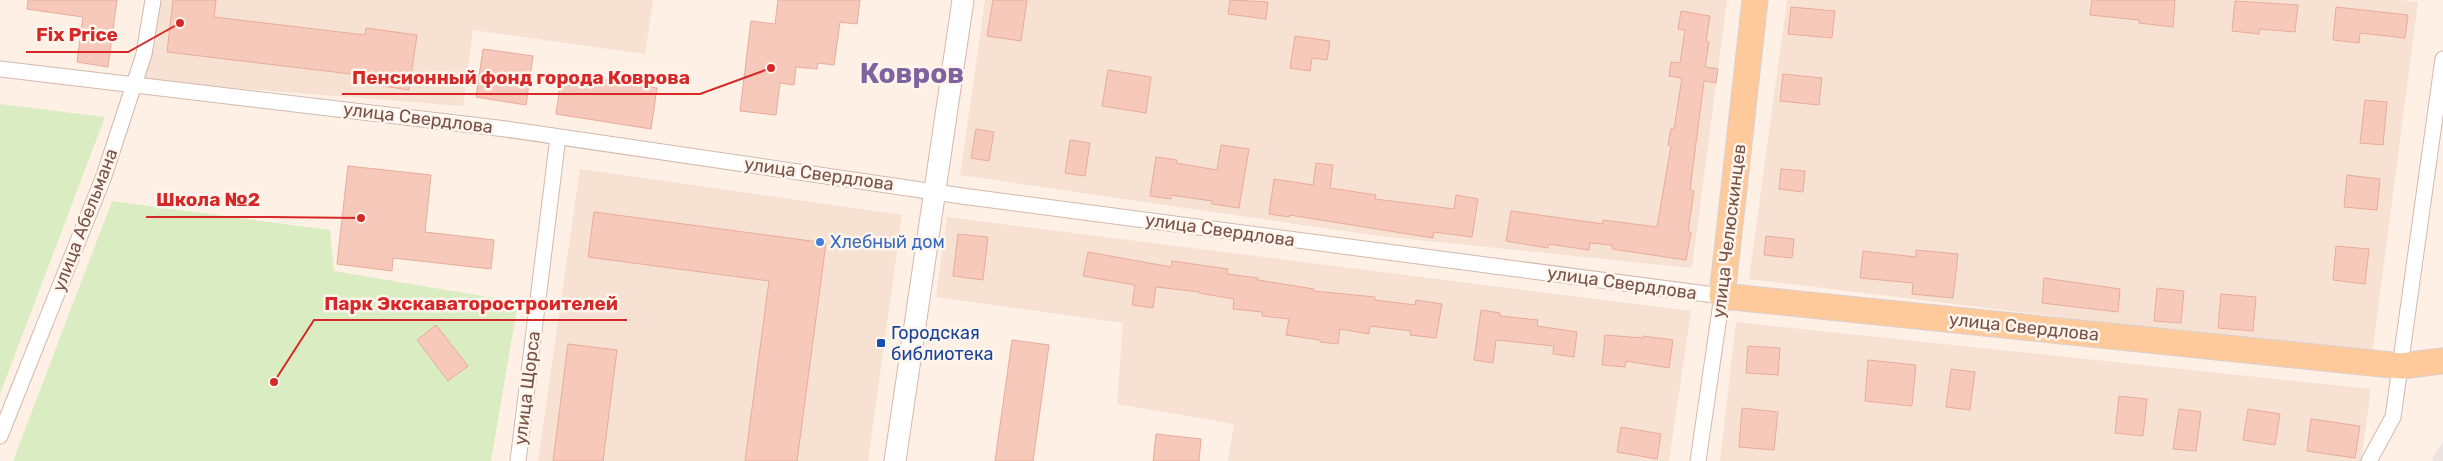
<svg xmlns="http://www.w3.org/2000/svg" width="2443" height="461" viewBox="0 0 2443 461" font-family="Rubik,sans-serif">
<rect width="100%" height="100%" fill="#fef0e5"/>
<!-- residential -->
<path fill="#f6e1d3" d="M157,0h496l-8,54 -172,-24 -10,76 -319,-25z
M985,0h742l-35,268 -313,-32 -419,-61z
M1787,0h613l18,2 -46,353 -623,-76z
M580,169l322,46 -34,246h-330z
M947,217l744,94 -22,150h-441l6,-37 -117,-20 6,-81 -187,-26z
M1736,322l635,67 -10,72h-641z"/>
<!-- industrial -->
<path fill="#eee4df" d="M2443,441v20h-10l-1,-3z"/>
<!-- green -->
<path fill="#daedc2" d="M0,104l105,13 -105,277z
M112,201l218,29 4,41 184,31 -27,159h-478z"/>
<!-- building -->
<path fill="#f6c9ba" stroke="#eaab99" d="M28,0h89l-9,67 -31,-5 6,-45 -56,-8z
M173,0h43l-2,17 151,18 1,-7 51,7 -8,55 -51,-8 1,-7 -192,-23z
M778,0h82l-3,24 -17,-2 -6,43 -16,-2 -1,6 -21,-2 -2,18 -14,-2 -4,32 -36,-4 11,-90 24,3z
M993,0h34l-6,41 -34,-5z
M1230,0l38,2 -2,17 -38,-5z
M2092,0h83l-2,27 -34,-4v-3l-49,-5z
M2235,1l63,4 -3,27 -35,-3 -1,5 -27,-3z
M1791,7l44,4 -3,27 -44,-4z
M2336,7l72,8 -3,23 -45,-5 -1,10 -26,-3z
M1681,11l29,5 -4,25 3,1 -4,25 13,2 -2,14 -12,-2 -14,109 4,1 -6,41h3l-5,28 -74,-11v-4l-22,-2 -1,7 -40,-6 -1,4 -42,-7 5,-30 92,13v-4l54,7 14,-81 -3,-1 3,-16h3l8,-51 -13,-2 2,-14 9,1 5,-33 -7,-1z
M1295,36l35,5 -3,19 -15,-2 -2,13 -20,-3z
M483,49l50,7 -7,49 -50,-8z
M1108,70l43,7 -5,36 -44,-7z
M562,73l95,15 -6,41 -95,-15z
M1783,74l39,4 -3,27 -39,-4z
M2365,100l22,2 -4,43 -23,-2z
M976,129l18,3 -5,29 -18,-3z
M1070,140l20,3 -5,33 -20,-3z
M1221,145l28,4 -10,59 -27,-4v-3l-41,-6v4l-21,-3 6,-39 21,3 -1,3 41,7z
M1316,163l17,2 -3,23 46,7 -1,4 79,10 2,-14 22,4 -6,38 -38,-5 -1,6 -143,-23 -1,2 -20,-3 5,-35 39,6z
M348,166l83,9 -6,57 69,8 -3,29 -98,-11 -1,13 -55,-7z
M1781,169l24,2 -2,21 -24,-3z
M2347,175l33,4 -3,31 -33,-3z
M594,212l232,31 -29,218h-52l24,-180 -181,-24z
M958,234l30,3 -5,43 -30,-4z
M1766,236l28,3 -2,19 -28,-3z
M2336,246l33,3 -4,35 -32,-4z
M1916,250l42,4 -5,44 -41,-4 1,-11 -53,-5 3,-27 53,6z
M1088,252l83,15 1,-6 56,8 -1,5 31,4v2l56,9v2l61,6v3l40,5 1,-5 26,4 -6,34 -26,-3 1,-4 -41,-5 -1,8 -29,-5 -2,15 -18,-2v-2l-34,-5 3,-16 -27,-3v-4l-29,-3 1,-10 -35,-6 1,-1 -44,-5 -3,21 -21,-3 3,-20 -52,-9z
M2044,278l76,11 -2,23 -76,-9z
M2157,288l27,3 -3,32 -27,-2z
M2221,294l35,3 -3,34 -35,-3z
M1481,310l19,3v3l38,4 -1,6 40,6 -3,25 -21,-3 1,-8 -58,-6 -3,23 -19,-3z
M436,325l32,41 -20,15 -31,-41z
M1605,335l38,3v-2l30,4 -4,28 -43,-7 -1,6 -23,-2z
M1012,340l37,5 -16,116h-38z
M568,344l49,6 -14,111h-50z
M1748,346l32,2 -2,27 -32,-2z
M1868,360l48,5 -4,41 -47,-5z
M1951,369l24,3 -5,38 -24,-3z
M2119,396l28,3 -4,37 -28,-3z
M1742,408l36,4 -4,38 -35,-3z
M2179,409l22,3 -5,39 -23,-2z
M2248,409l32,5 -5,31 -32,-5z
M2311,419l49,7 -5,32 -48,-7z
M1621,427l40,7 -4,25 -40,-7z
M1156,434l45,5 -2,22h-46z"/>
<g fill="none" stroke-linecap="round" stroke-linejoin="round">
<!-- minor casing -->
<g stroke="#d3b8ac" stroke-width="17">
<path id="minor" d="M0,69l506,60 456,67 760,100 -24,165
M0,436l104,-260 40,-122 9,-54
M518,461l40,-324
M2369,461l24,-44 50,-358"/>
</g>
<!-- secondary casing -->
<g stroke="#d6b7aa" stroke-width="23">
<path id="secondary" d="M895,461l68,-461"/>
</g>
<!-- primary casing -->
<g stroke="#d9cfcc" stroke-width="27">
<path id="primary" d="M1755,0l-33,296 679,70 42,-5"/>
</g>
<!-- minor -->
<use href="#minor" stroke="#fff" stroke-width="15"/>
<!-- secondary -->
<use href="#secondary" stroke="#fff" stroke-width="21"/>
<!-- primary -->
<use href="#primary" stroke="#ffca9b" stroke-width="25"/>
</g>
<!-- markers -->
<circle fill="#3f7fe0" stroke="#fff5ed" stroke-width="2" cx="820" cy="242" r="5"/>
<rect fill="#1a4fb4" stroke="#fff5ed" stroke-width="2" x="876" y="338" width="10" height="10" rx="2.5"/>
<g text-anchor="middle" dominant-baseline="central" stroke-width="5" stroke-linejoin="round" paint-order="stroke">
<!-- street labels -->
<g font-size="18" fill="#795248" stroke="#fff5ed">
<text transform="translate(418 118) rotate(7)">улица Свердлова</text>
<text transform="translate(819 174) rotate(8)">улица Свердлова</text>
<text transform="translate(85 220) rotate(-69)">улица Абельмана</text>
<text transform="translate(1220 230) rotate(8)">улица Свердлова</text>
<text transform="translate(1729 231) rotate(-83)">улица Челюскинцев</text>
<text transform="translate(1622 283) rotate(8)">улица Свердлова</text>
<text transform="translate(2024 327) rotate(6)">улица Свердлова</text>
<text transform="translate(527 388) rotate(-83)">улица Щорса</text>
</g>
<!-- shop labels -->
<g font-size="18" fill="#366cbe" stroke="#fff5ed" text-anchor="start">
<text x="830" y="242">Хлебный дом</text>
</g>
<!-- transit labels -->
<g font-size="18" fill="#164399" stroke="#fff5ed" text-anchor="start">
<text x="891" y="333">Городская<tspan x="891" dy="21">библиотека</tspan></text>
</g>
<!-- town labels -->
<g font-size="28" font-weight="bold" fill="#80639d" stroke="#fff5ed">
<text x="912" y="73">Ковров</text>
</g>
</g>
<!-- callouts -->
<path fill="none" stroke="#d62828" stroke-width="2" d="M180 23L128 52H26M771 68L700 94H342M361 218L270 217H146M274 382L314 320H627"/>
<g fill="#d62828" stroke="#fff5ed" stroke-width="2">
<circle cx="180" cy="23" r="5"/>
<circle cx="771" cy="68" r="5"/>
<circle cx="361" cy="218" r="5"/>
<circle cx="274" cy="382" r="5"/>
</g>
<g font-size="19" text-anchor="middle" font-weight="bold" fill="#d62828" stroke="#fff5ed" stroke-width="5" stroke-linejoin="round" paint-order="stroke">
<text x="77" y="41">Fix Price</text>
<text x="521" y="84">Пенсионный фонд города Коврова</text>
<text x="208" y="206">Школа №2</text>
<text x="471" y="310">Парк Экскаваторостроителей</text>
</g>
</svg>
